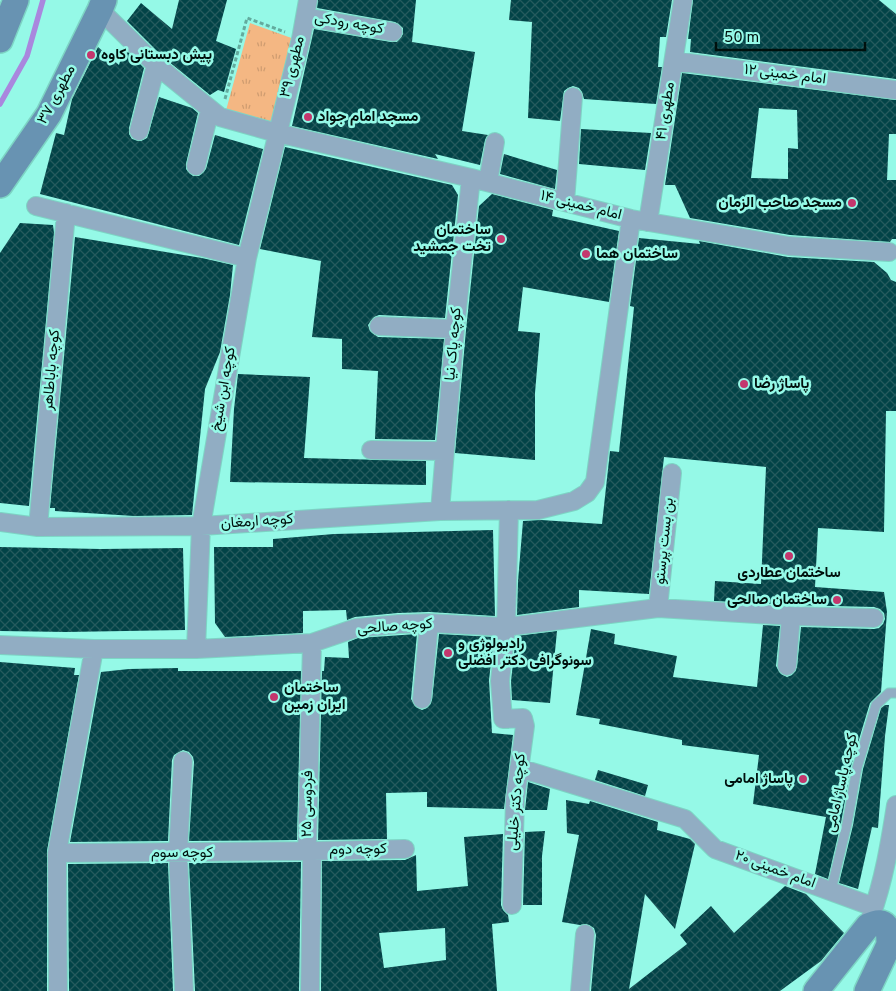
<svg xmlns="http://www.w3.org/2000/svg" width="896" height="991" viewBox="0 0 896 991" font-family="Overpass,Vazirmatn,sans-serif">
<defs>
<pattern id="park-tufts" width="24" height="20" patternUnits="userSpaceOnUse" patternTransform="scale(1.25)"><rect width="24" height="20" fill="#f4b783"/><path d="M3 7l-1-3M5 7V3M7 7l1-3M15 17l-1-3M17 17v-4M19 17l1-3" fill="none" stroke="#cf9c70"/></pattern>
<pattern id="building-cross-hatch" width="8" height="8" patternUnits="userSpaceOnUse" patternTransform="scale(1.25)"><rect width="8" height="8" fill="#024347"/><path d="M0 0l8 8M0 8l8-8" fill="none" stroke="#255a5d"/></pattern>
</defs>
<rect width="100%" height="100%" fill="#95f9e7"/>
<!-- park -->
<path fill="url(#park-tufts)" d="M250,23l47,17 -22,89 -50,-15z"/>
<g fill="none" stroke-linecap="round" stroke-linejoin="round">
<!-- stream -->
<path stroke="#a987de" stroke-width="5.5" d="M0,104l27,-48 16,-56"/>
</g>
<!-- building -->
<path fill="url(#building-cross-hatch)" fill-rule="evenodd" d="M179,0h48l-11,41 20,8 -12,43 -6,-2 -8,5 -47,-38 -36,-36 14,-18 31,26z
M318,0h98l-4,42 63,10 -13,79 26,4 -3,5 -5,25 -45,-11 3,5 -146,-33 22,-97 77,13h6l6,-8v-6l-8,-6 -78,-14z
M511,0h161l-6,37h-6l-2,30h4l-6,37 -72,-5 -2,-7 -3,-4 -6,-2 -5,2 -4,3 -4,30 -32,-3 4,-96 -23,-2z
M693,0h186l17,14v65l-206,-27 1,-13h-3z
M98,47l21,18 5,-17 20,20 -15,60v6l3,5 9,2 6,-3 12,-41 33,11 6,5 -12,51v5l7,7h6l7,-7 9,-34 48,14 -24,96 -199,-51 16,-61 8,2 8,-36z
M682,73l214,27v34h-7l-2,46h9v59h-4l-2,3 -100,-7 -100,-17 -15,-33h-10zM759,108l38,2 1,39 -10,-1v31l-37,-1z
M581,129l70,4 -6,37 -66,-6z
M285,147l167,38 6,10 -13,123 -66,-3 -5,2 -6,8 2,6 8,6 66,2 -9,101 -60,-1 3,-68 -36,-2v-30l-30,-2 9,-76 -61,-12z
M504,154l53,16 -2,19 -55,-15z
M492,194l61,16 -1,6 67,15 -10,71 -86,-15 -5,44 22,2 -5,60v67l-80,-7 11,-123 13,-124z
M20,223l33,2 1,8 -25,273 -29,-3v-250z
M75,237l127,21 31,7 -3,30 -10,57 -15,37 -13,126 -58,1 -79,-5v-3h-5z
M639,238l61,6 -1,-3 89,16 86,5 13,11 4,7 5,2v129h-10l-2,121 -66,-4 -3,59 69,5 3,20 -6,80 -11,11 -19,63 -10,57 -13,56 -13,-5 11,-57 -73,-13 6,-49 -77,-10v-5l-83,-16 1,-5 -24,-4 15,-86 24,5 -1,10 63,12 -4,21 84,10 6,-62 17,1 -4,40 5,8 6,3 5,-2 5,-8 4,-40 73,2 5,-1 4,-4 2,-5 -1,-6 -4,-4 -6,-2 -83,-2 -77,-4 1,-20 46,3 5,-117 -102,-10 -15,137 -70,-4v17l-62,8 1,-34 5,-60 18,-1 61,4 8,-73 9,1 15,-145 -4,-1z
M238,374l72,3 -6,81 122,3v24l-196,-3 4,-73z
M493,530l2,86 -66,-4 -31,1 -43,4 -8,3 -1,-10 -43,1v22l-78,4 -10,-14 -1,-76h59v-8l61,-5z
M0,547l101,2 82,-1 2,82 -119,2 -66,-1z
M557,631l-7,72 -38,-3 -1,-19 5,-45z
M417,634l-6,65 5,8 6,3 5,-2 5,-8 7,-66 55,3 -5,43 3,53 21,2 -9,74 -77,-2v-15l-41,1 1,46 -69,1 4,-169h2l1,-14 24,1 -1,-16 10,-4z
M0,662l75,6 -1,7h5l-32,176v140h-47z
M178,668v3h123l-4,169 -108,1 5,-79 -1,-5 -4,-5 -6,-2 -9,5 -2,5 -4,81 -98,1 31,-170 28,-3z
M885,705h4l-4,31 -7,92 -6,-1 -14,62 -19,-6 14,-58 10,-56 18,-61z
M598,770l50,15 -3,11 -50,-16z
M528,782l22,7 -3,21h-22z
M566,800l23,4 1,-3 68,21 -1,8 33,9 5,5 -20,85 -30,-35 -16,95 58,-45 -7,-9 31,-29 23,27 51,-47 21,8 38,39 -23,28 -41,30h-189l5,-56 -2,-7 -8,-4 -6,1 -18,-3 17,-87 -12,-2z
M545,831l-3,25v49h-19l2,-73z
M503,834l-2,71 2,5 5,5 1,7 -17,2 5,67h-176l1,-130 83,-1 11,-5 1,36 51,-5 -4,-49zM445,928l1,32 -62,8 -5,-35z
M301,862l-2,129h-104l-6,-128z
M168,863l5,128h-104l-1,-127z"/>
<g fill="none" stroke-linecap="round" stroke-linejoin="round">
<!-- lane casing -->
<g stroke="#7dd4c4" stroke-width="11">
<path id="lane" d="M831,891l16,-67 10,-56 19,-63 13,-12h7"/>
</g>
<!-- street casing -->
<g stroke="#7dd4c4" stroke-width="20">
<path id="street" d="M100,10l56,55 64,52 57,16 194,45 160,41 158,27 100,6
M305,17l88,15
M674,61l222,29
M139,131l17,-66
M196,166l14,-57
M488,182l7,-40
M565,202l8,-105
M36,206l211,52
M648,222l35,-222
M379,326l76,3
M371,450l74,1
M509,510l-3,117 -6,54 3,38 20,-1 2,8 -10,74 -3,105
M440,511l15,-182 16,-151
M0,522l38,5 163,-1 239,-15 98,-1 36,-9 13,-8 8,-11 36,-263
M38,527l28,-314
M658,608l14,-135
M0,645l94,4h102l116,-6 44,-15 43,-4 30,-1 77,4 152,-19 133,8 83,2
M196,649l5,-123 46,-268 54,-219 7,-39
M787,666l4,-50
M422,699l7,-76
M183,761l-5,92 6,138
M519,768l166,51 30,30 159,58
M312,851l93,-2
M57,853l250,-2
M871,916c13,-36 19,-73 25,-111
M58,991l-1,-138 37,-204
M310,991l2,-140h-5l5,-208
M580,991l5,-57"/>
</g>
<!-- secondary casing -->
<g stroke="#7dd4c4" stroke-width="28">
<path id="secondary" d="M0,40l16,-40
M0,185l49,-71 51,-104 4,-10
M816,991l52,-65c20,-10 21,4 21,20
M867,991l28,-59"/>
</g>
<!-- path -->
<path stroke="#63ab9e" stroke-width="3" stroke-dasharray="4 2.5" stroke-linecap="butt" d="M225,99l22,-81 38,14"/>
<!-- lane -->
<use href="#lane" stroke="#91adc3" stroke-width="9"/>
<!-- street -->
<use href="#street" stroke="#91adc3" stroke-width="18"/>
<!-- secondary -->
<use href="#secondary" stroke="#6893b2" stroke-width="25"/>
</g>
<!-- markers -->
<g fill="#c3376d" stroke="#95f9e7" stroke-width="2">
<circle cx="91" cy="55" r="5"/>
<circle cx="308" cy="117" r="5"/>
<circle cx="852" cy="203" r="5"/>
<circle cx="501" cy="239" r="5"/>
<circle cx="586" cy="254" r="5"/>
<circle cx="744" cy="384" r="5"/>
<circle cx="789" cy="556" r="5"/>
<circle cx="837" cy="600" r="5"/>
<circle cx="448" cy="653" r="5"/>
<circle cx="274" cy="697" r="5"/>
<circle cx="803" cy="779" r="5"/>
</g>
<g text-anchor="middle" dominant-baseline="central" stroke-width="5" stroke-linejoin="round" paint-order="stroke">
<!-- street labels -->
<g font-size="15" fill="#00100d" stroke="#95f9e7">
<text transform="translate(349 24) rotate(10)">کوچه رودکی</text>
<text transform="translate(293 67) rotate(-76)">مطهری ۳۹</text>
<text transform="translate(785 75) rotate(7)">امام خمینی ۱۲</text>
<text transform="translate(57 95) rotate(-62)">مطهری ۳۷</text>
<text transform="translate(666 111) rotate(-81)">مطهری ۴۱</text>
<text transform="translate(581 206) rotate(14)">امام خمینی ۱۴</text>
<text transform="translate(454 344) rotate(-85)">کوچه پاک نیا</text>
<text transform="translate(52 370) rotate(-85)">کوچه باباطاهر</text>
<text transform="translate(224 389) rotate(-80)">کوچه ابن شیخ</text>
<text transform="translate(257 522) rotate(-4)">کوچه ارمغان</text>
<text transform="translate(665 541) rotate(-84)">بن بست پرستو</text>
<text transform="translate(395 627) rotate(-4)">کوچه صالحی</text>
<text transform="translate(842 783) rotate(-77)">کوچه پاساژ امامی</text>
<text transform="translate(517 802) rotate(-85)">کوچه دکتر خلیلی</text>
<text transform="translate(308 804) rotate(-89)">فردوسی ۲۵</text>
<text transform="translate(358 850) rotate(-1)">کوچه دوم</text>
<text x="182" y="853">کوچه سوم</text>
<text transform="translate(775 870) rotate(20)">امام خمینی ۲۰</text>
</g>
<!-- poi labels -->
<g font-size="15" font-weight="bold" fill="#00100d" stroke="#95f9e7" text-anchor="start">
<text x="101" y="55">پیش دبستانی کاوه</text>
<text x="318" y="117">مسجد امام جواد</text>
<text x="842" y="203" text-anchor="end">مسجد صاحب الزمان</text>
<text x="491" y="230" text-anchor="end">ساختمان<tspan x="491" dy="17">تخت جمشید</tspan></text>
<text x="596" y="254">ساختمان هما</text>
<text x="754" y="384">پاساژ رضا</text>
<text x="789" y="573" text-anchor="middle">ساختمان عطاردی</text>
<text x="827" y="600" text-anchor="end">ساختمان صالحی</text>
<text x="458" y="644">رادیولوژی و<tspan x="458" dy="17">سونوگرافی دکتر افضلی</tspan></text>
<text x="284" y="688">ساختمان<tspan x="284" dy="17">ایران زمین</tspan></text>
<text x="793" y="779" text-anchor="end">پاساژ امامی</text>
</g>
</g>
<!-- scale -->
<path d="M716 42v8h149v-8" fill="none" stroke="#00100d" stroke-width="2.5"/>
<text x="724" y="42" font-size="15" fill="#00100d" stroke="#95f9e7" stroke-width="4" paint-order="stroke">50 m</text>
</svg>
